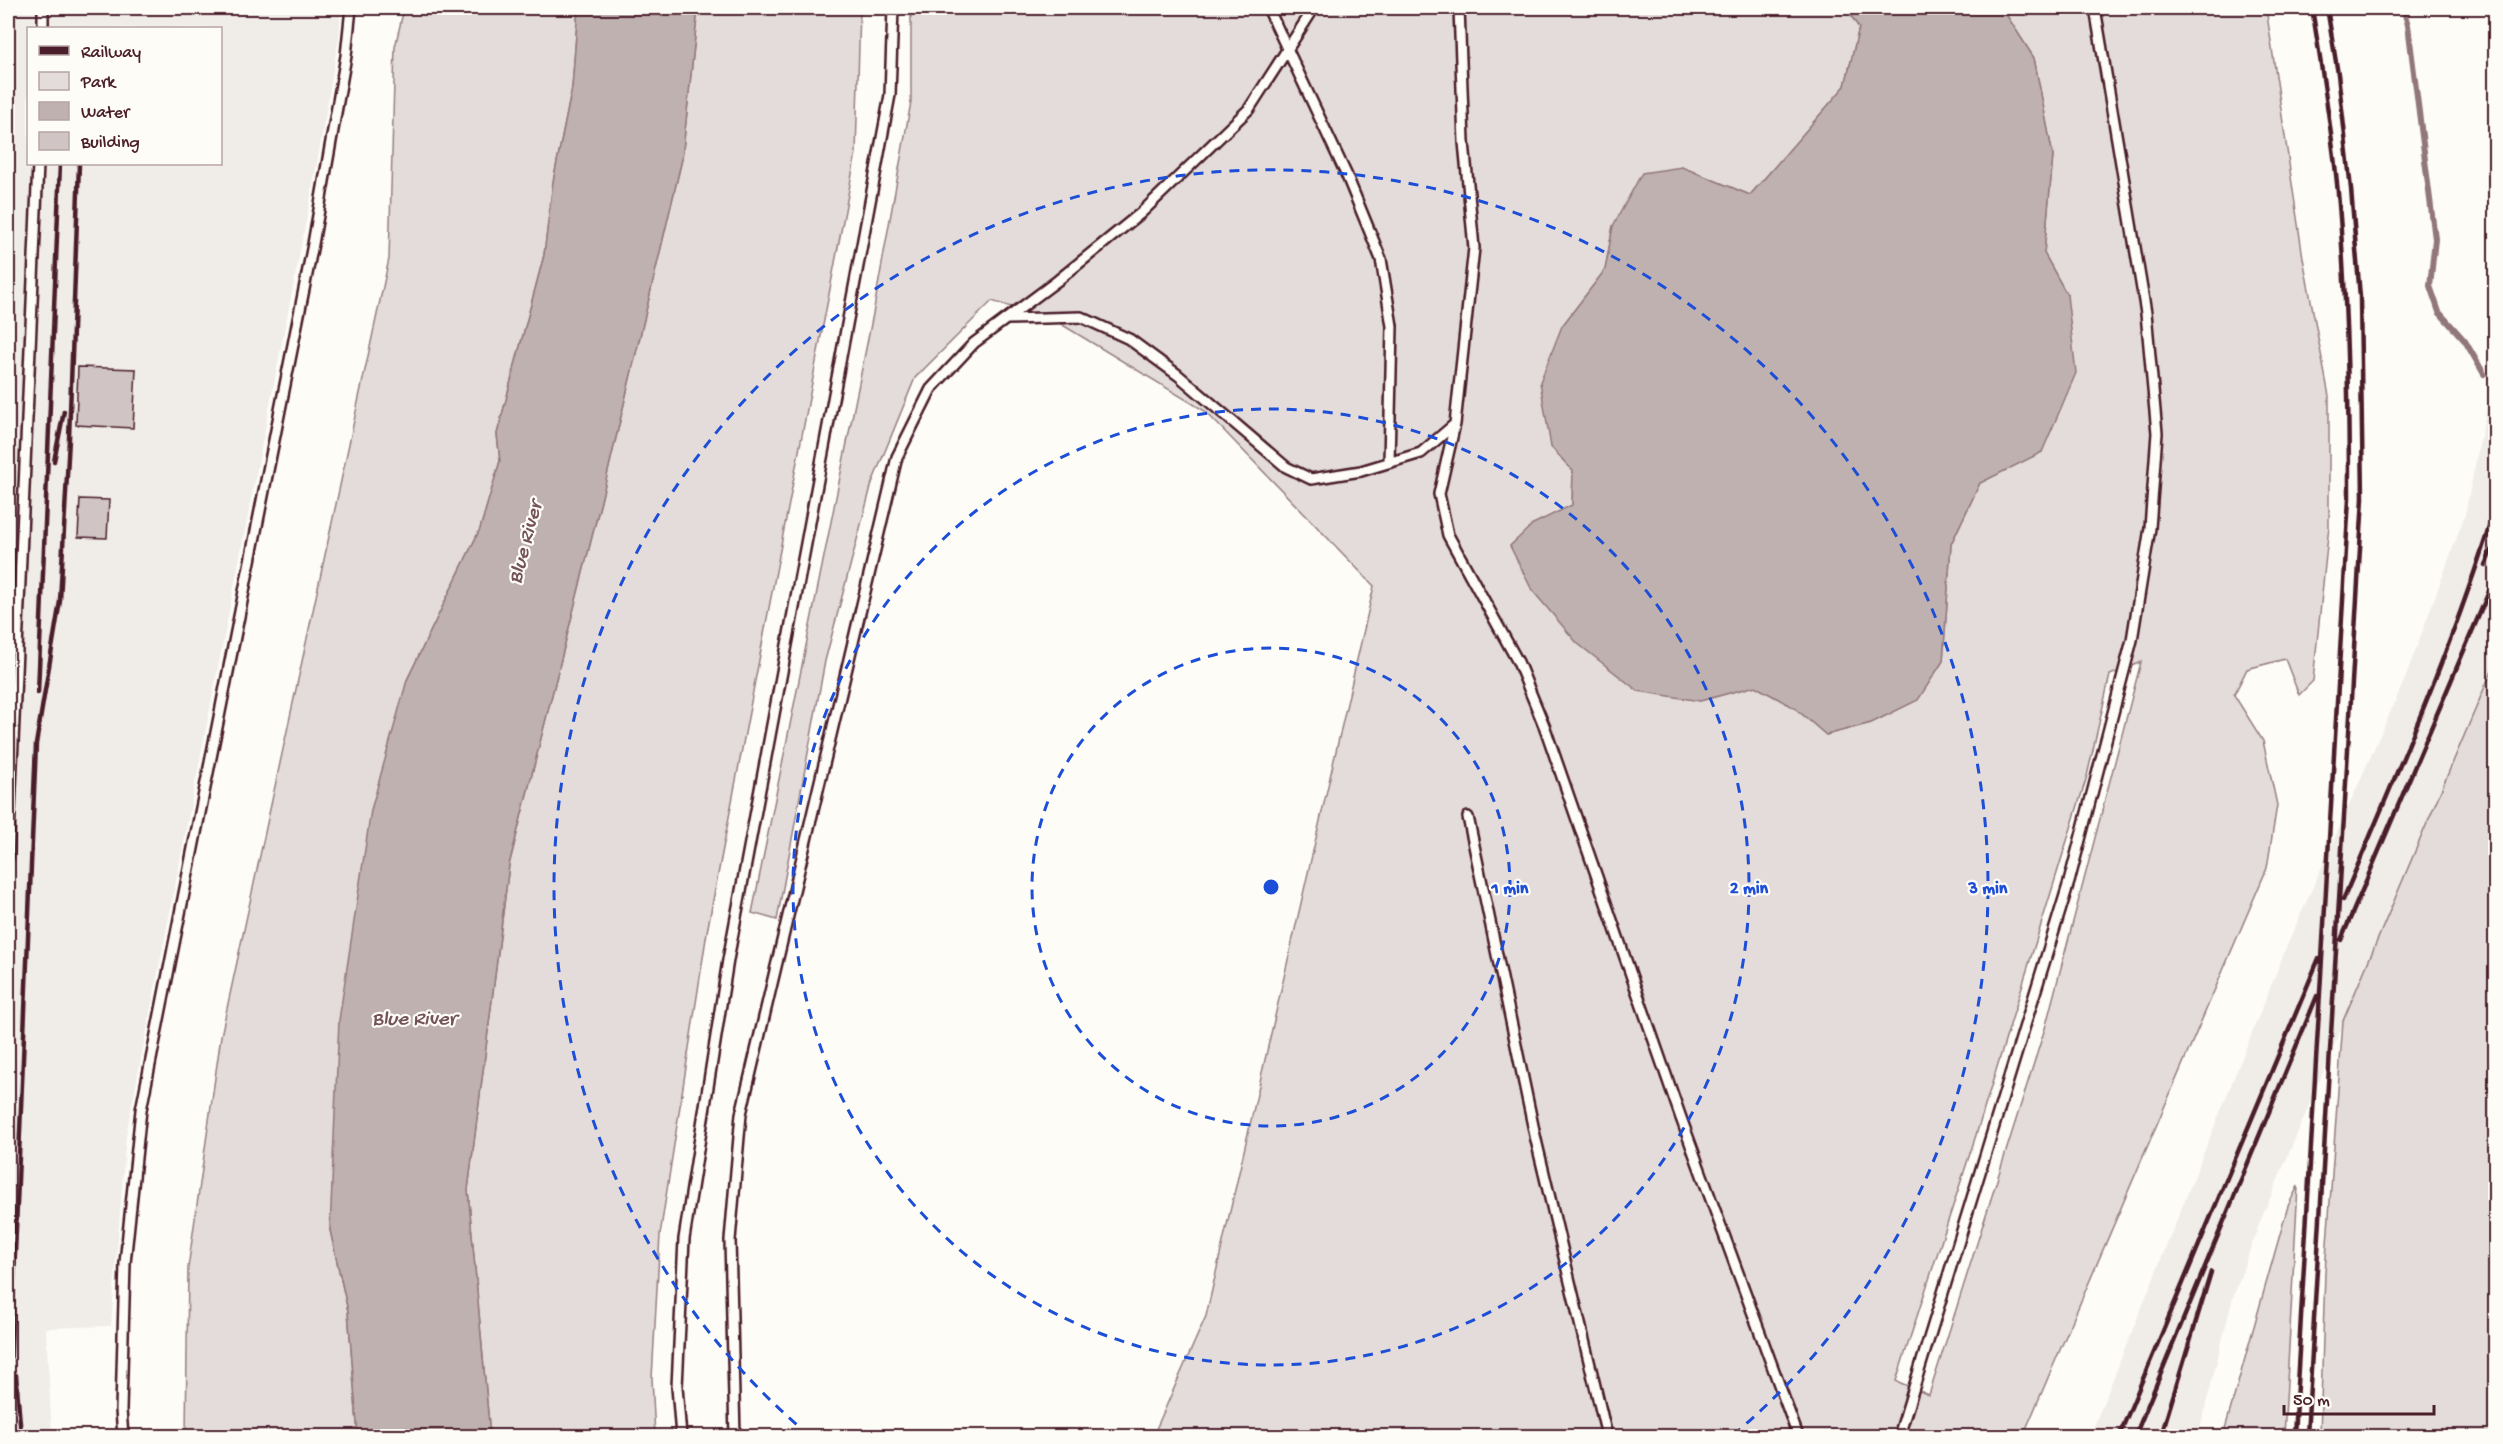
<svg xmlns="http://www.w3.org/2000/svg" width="2503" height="1444" viewBox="0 0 2503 1444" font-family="'Gochi Hand',sans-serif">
<rect width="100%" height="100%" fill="#fdfcf7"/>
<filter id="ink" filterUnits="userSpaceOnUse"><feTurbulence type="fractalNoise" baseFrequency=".0167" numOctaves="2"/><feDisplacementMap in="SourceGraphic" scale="12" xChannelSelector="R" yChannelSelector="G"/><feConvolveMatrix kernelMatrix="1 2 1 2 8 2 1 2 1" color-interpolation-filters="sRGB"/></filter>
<g filter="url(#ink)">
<!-- built -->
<path fill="#f0ece8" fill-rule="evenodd" d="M8,8h333l-2,29 -24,138 -189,960 -15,191 -65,2 6,108h-44zM28,28h192v136h-192z
M2495,366v297l-238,566 -25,72 -34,135h-108l199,-495 116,-262 60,-164z"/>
<!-- green -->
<path fill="#e3dcda" stroke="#967e82" stroke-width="1.5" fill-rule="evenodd" d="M404,8h174l-6,80 -19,94 -9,73 -47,179 3,27 -20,68 -73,151 -77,550 18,81 10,125h-172l2,-168 33,-232 168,-777 6,-212z
M698,8h162l-4,145 -149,779 -47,303 -8,143 3,58h-165l-22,-246 41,-325 92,-364 81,-342z
M911,8h935l13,19 -14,59 -95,109 -68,-28 -69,59 -8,44 -43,56 -11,121 22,24 -1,35 -39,18 167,177 55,-15 40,22 31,27 45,-12 47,-24 25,-38 8,-117 29,-61 62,-31 25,-157 -23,-42 9,-97 -19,-98 -32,-50h264l37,250 26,138v130l-16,155 -14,14 -14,-36 -38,10 -13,26 29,46 14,64 -10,63 -244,568h-870l53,-120 168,-730 -169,-175 -149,-90 -64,-20 -77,77 -43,105 -47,178 -48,259 -25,-7 121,-599 38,-212zM2141,662l-95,363 -117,370 -33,-14 81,-249 110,-356 23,-101z
M2495,663v773h-175l5,-164 18,-251z
M2298,1186l-14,250h-61l65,-230z"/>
<!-- water -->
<path fill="#c0b1b1" stroke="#91777b" stroke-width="1.5" d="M578,8h120l-16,151 -81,342 -92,364 -41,325 22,246h-132l-10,-125 -18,-81 9,-210 32,-210 36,-130 73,-151 20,-68 -3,-27 47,-179 9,-73 19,-94z
M1846,8h156l32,50 19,98 -9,97 23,42 9,78 -34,79 -62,31 -29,61 -8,117 -25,39 -47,23 -45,12 -31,-27 -40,-22 -55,15 -62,-10 -61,-48 -45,-53 -22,-44 23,-22 39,-19 1,-34 -22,-24 -11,-65 22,-56 43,-56 8,-44 29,-53 40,-6 68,28 95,-109 14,-58z"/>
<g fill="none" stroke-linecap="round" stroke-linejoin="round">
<!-- stream -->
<path stroke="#91777b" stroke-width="6" d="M2403,8l5,17 27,214 -5,47 9,26 26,29 19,33"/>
</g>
<!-- building -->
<path fill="#d0c5c4" stroke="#4a1f2b" stroke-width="1.5" d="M78,367l58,2 -3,59 -57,-3z
M80,499l29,1 -2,38 -29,-1z"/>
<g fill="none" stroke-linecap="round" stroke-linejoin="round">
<!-- lane casing -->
<g stroke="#4a1f2b" stroke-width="14">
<path id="lane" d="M1268,8l79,168 34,83 11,67 -3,136
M1459,8l5,134 10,106 -19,176 -16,70 9,41 70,127 27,66 136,390 117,318
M43,28v-20
M1008,319l73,-2 48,22 49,36 108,92 25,12 50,-8 60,-18 34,-29
M1468,817l68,323 71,296
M8,858l30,-694
M123,1436l-2,-26 4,-147 16,-153 172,-866 33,-188 5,-48
M681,1436l-4,-49 7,-148 44,-279 162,-865 3,-87
M735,1436l-5,-196 11,-126 156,-657 34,-68 43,-46 83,-62 84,-68 108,-104 65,-101
M1899,1436l170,-554 63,-242 18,-112 7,-95 -11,-120 -51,-305"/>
</g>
<!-- lane -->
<use href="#lane" stroke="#fdfcf7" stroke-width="9"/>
<!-- rail -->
<path stroke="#4a1f2b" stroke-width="4.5" d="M54,461l10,-50
M2485,565l11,-25
M38,693l22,-529
M2343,900c55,-130 112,-259 153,-395
M2341,940l155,-365
M16,1375l5,61
M8,1423l28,-679 24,-143 9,-162 10,-275
M2119,1436l200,-478
M2135,1436l182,-440
M2161,1436l50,-164
M2294,1436l55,-938c0,-102 -2,-204 -11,-305 -6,-62 -16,-124 -26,-185
M2307,1436l56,-938 -3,-201 -9,-108 -13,-115 -11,-66"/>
</g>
</g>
<!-- distance rings -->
<g fill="none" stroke="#1d4ed8" stroke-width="3" stroke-dasharray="10 8">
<circle cx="1271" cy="887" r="239"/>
<circle cx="1271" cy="887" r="478"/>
<path d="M810 1436A717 717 0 1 1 1732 1436"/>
</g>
<g text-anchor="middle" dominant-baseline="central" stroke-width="4.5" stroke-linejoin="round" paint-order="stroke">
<!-- water labels -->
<g font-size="21" font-style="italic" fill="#73525a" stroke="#fdfcf7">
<text transform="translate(527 543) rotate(-75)">Blue River</text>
<text x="414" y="1020">Blue River</text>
</g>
</g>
<circle cx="1271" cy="887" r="9" fill="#1d4ed8" stroke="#fdfcf7" stroke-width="3"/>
<g font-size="18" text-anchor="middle" font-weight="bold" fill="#1d4ed8" stroke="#fdfcf7" stroke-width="4.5" stroke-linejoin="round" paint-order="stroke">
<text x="1510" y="893">1 min</text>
<text x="1749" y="893">2 min</text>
<text x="1988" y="893">3 min</text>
</g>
<!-- margin -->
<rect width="2503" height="1444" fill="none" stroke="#fdfcf7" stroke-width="30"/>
<rect x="15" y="15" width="2473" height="1414" fill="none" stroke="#4a1f2b" stroke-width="2" filter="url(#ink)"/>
<!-- legend -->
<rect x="27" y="27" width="195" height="138" fill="#fdfcf7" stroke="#b5a4a5" stroke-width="1.5"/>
<rect x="39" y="46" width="30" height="9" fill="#4a1f2b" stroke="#b5a4a5" stroke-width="1.5"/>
<text x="81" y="57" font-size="18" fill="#4a1f2b">Railway</text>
<rect x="39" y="72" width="30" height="18" fill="#e3dcda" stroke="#b5a4a5" stroke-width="1.5"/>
<text x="81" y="87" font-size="18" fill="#4a1f2b">Park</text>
<rect x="39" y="102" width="30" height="18" fill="#c0b1b1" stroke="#b5a4a5" stroke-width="1.5"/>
<text x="81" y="117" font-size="18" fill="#4a1f2b">Water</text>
<rect x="39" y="132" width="30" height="18" fill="#d0c5c4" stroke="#b5a4a5" stroke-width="1.5"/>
<text x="81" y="147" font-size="18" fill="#4a1f2b">Building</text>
<!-- scale -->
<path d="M2284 1405v9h150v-9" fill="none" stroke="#4a1f2b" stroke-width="3"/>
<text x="2293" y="1405" font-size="18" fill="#4a1f2b" stroke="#fdfcf7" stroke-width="4.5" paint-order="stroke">50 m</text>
</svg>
